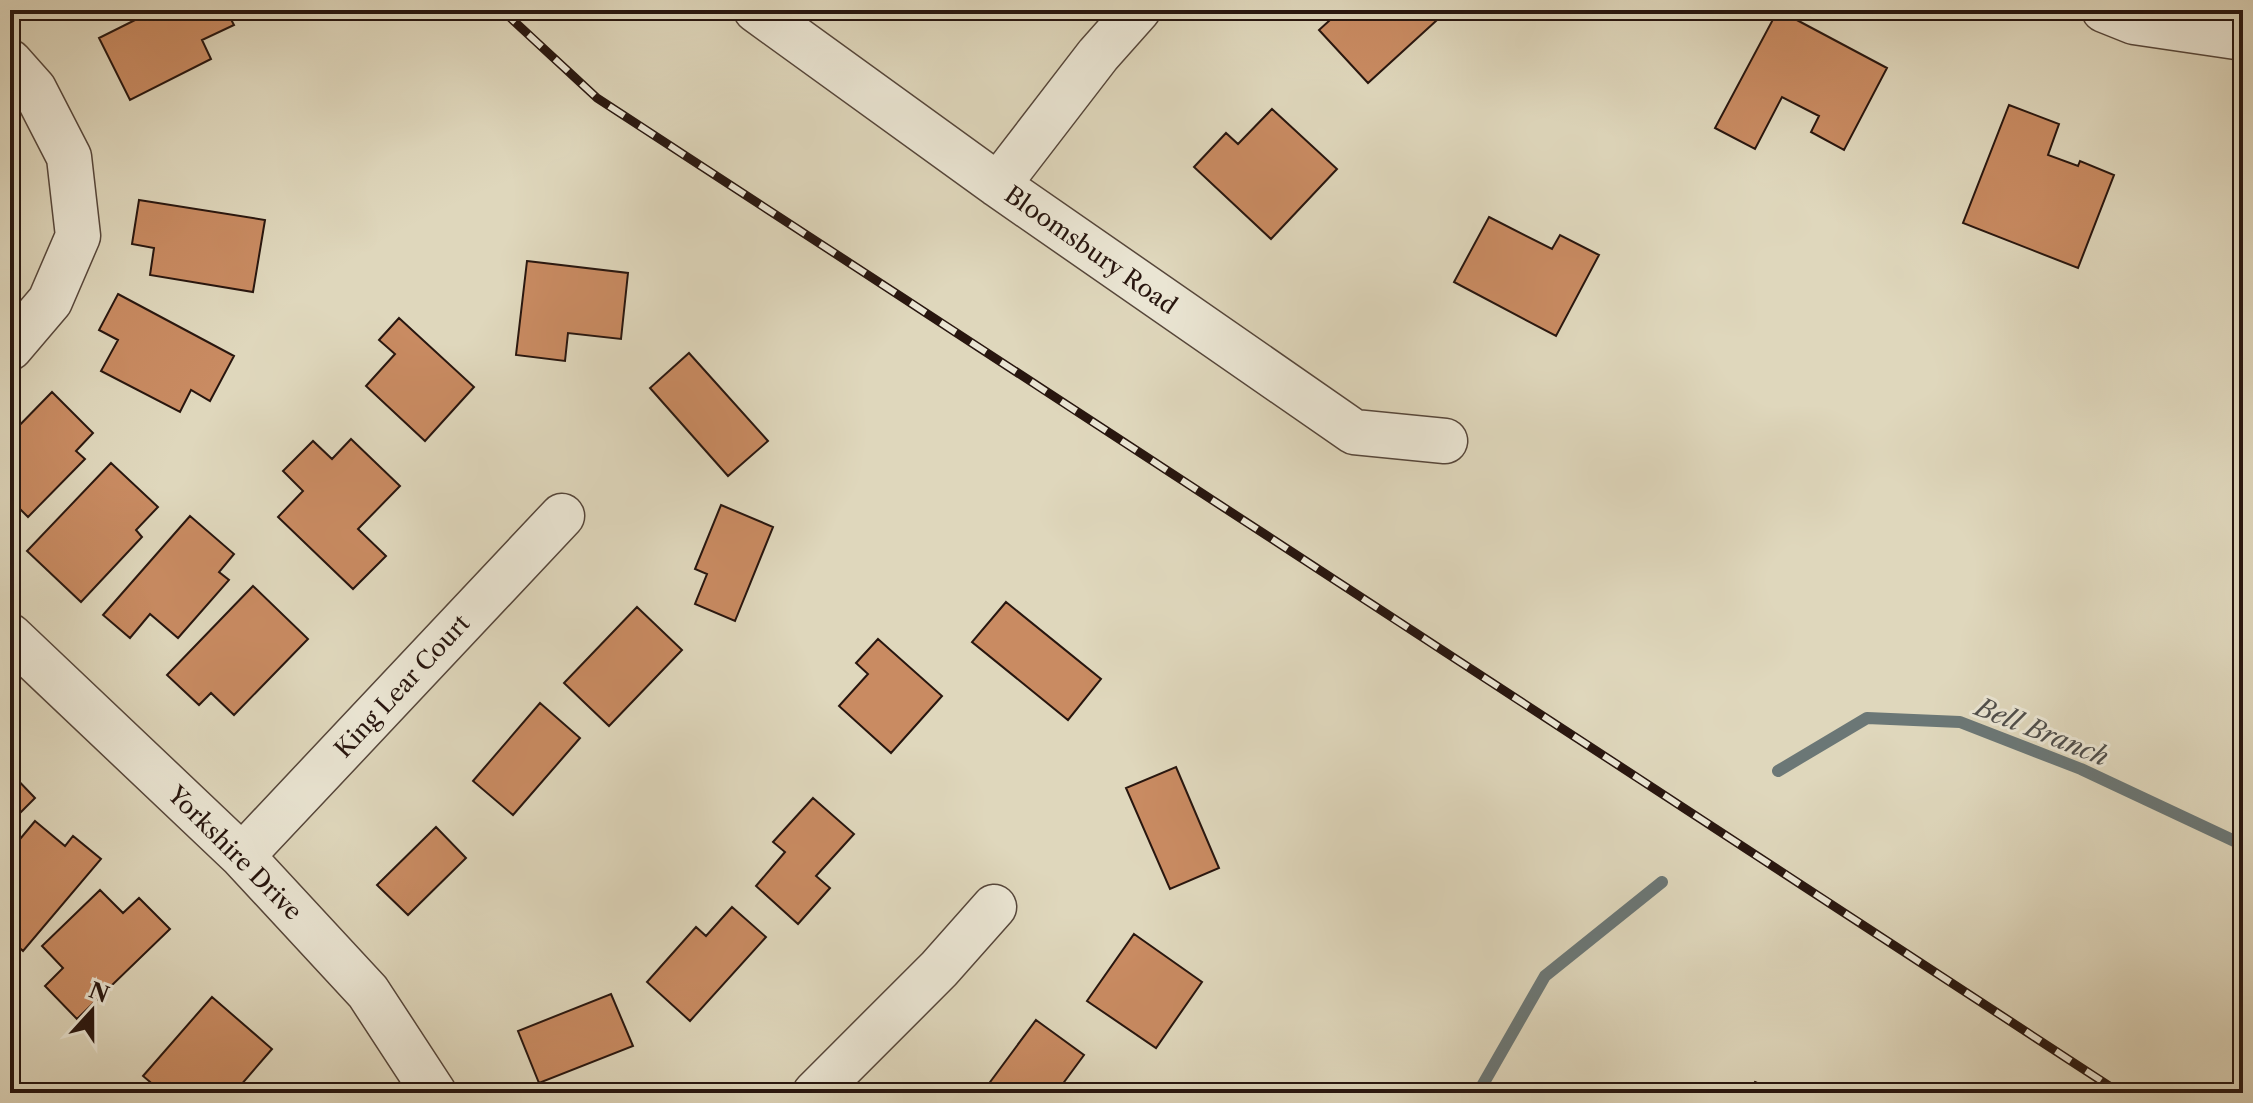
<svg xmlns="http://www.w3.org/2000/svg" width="2253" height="1103" viewBox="0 0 2253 1103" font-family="'Libre Caslon Text',serif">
<rect width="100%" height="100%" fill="#dfd7bc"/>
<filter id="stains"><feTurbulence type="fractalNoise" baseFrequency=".0025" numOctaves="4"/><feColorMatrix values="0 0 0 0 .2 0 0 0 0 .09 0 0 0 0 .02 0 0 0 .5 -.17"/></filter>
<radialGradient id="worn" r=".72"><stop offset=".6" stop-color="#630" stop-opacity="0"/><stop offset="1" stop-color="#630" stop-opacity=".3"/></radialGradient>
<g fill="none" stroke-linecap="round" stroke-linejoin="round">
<!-- stream -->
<path stroke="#6b7776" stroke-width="12" d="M1778,771l89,-53 93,4 121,47 162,76
M1478,1093l67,-117 117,-94"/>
</g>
<!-- building -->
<path fill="#c98b62" stroke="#28160f" stroke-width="2" d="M155,10h71l8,15 -32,15 9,19 -81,41 -31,-62z
M1341,10h107l-80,73 -49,-53z
M1778,10l109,58 -43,82 -33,-18 8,-16 -37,-19 -27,52 -40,-21z
M2009,105l50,19 -11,31 30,11 2,-5 34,14 -36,93 -115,-45z
M1272,109l65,60 -66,70 -77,-72 32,-34 12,11z
M139,200l126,20 -12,72 -103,-17 4,-27 -22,-4z
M1489,217l63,32 8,-14 39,20 -43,81 -102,-54z
M527,261l101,12 -7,66 -53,-6 -3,28 -49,-6z
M118,294l116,62 -24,45 -19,-11 -11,22 -79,-41 17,-31 -19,-10z
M399,318l75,69 -49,54 -59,-55 29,-32 -16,-14z
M689,353l79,88 -40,35 -78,-88z
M52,392l41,41 -17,18 9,8 -57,58 -18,-18v-64z
M351,439l49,47 -42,43 28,27 -33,33 -75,-72 25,-26 -20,-20 30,-30 19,18z
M111,463l47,44 -22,23 6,7 -61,65 -54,-51z
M721,505l52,22 -38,94 -40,-17 12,-30 -12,-5z
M190,516l44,38 -15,18 10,8 -51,58 -28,-24 -20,24 -27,-23z
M253,586l55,53 -74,76 -23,-22 -12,12 -32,-30z
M1006,602l95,77 -33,41 -96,-78z
M637,607l45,43 -73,76 -45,-43z
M878,639l64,57 -51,57 -52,-47 29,-32 -12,-11z
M540,703l40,35 -67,77 -40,-34z
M1176,767l43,101 -49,21 -44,-101z
M10,772l25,26 -25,25z
M813,798l41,36 -38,42 14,12 -32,36 -42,-38 29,-34 -12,-10z
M35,821l30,25 8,-10 28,23 -78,92 -13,-12v-88z
M436,827l30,31 -58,57 -31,-30z
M100,890l23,23 16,-15 31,31 -93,90 -32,-33 18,-18 -21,-22z
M732,907l34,30 -76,84 -43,-39 49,-55 10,9z
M1134,934l68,48 -46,66 -69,-47z
M611,994l22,52 -94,37 -21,-52z
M212,997l60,52 -38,44h-50l-6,-6 -6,6h-9l-20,-17z
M1036,1020l48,35 -28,38h-74z
M1755,1082l24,11h-29z"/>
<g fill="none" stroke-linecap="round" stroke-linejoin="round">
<!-- minor casing -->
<g stroke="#56463a" stroke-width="47">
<path id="minor" d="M756,10l242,175 356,247 91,9
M2104,10l30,12 109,16
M10,62l24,27 35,68 9,79 -28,65 -40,47
M998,185l100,-130 40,-45
M10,636l232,220 126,136 66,101
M242,856l320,-340
M815,1093l124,-124 55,-62"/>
</g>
<!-- minor -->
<use href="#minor" stroke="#eae5d3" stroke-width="44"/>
<!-- rail casing -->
<g stroke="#28160f" stroke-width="9">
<path id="rail" d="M502,10l95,88 1523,995"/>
</g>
<!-- rail -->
<use href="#rail" stroke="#eae5d3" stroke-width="6" stroke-dasharray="18" stroke-linecap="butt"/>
</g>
<g text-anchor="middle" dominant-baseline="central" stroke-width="6" stroke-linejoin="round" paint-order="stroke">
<!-- street labels -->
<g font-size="24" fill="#28160f" stroke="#eae5d3">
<text transform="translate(1091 250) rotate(35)">Bloomsbury Road</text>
<text transform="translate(402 686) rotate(-47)">King Lear Court</text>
<text transform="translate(235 853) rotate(45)">Yorkshire Drive</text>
</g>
<!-- water labels -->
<g font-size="26" font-style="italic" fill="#4f4e4b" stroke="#eae5d3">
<text transform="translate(2042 732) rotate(22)">Bell Branch</text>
</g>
</g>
<!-- margin -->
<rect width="2253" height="1103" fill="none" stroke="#dfd7bc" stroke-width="40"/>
<rect x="12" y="12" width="2229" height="1079" fill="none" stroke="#28160f" stroke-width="4"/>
<rect x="20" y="20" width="2213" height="1063" fill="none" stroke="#28160f" stroke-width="2"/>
<!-- north arrow -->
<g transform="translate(92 1011) rotate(21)" stroke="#eae5d3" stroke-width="6" paint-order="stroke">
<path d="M0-6L14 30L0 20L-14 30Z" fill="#28160f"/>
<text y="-12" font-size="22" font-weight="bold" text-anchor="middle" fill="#28160f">N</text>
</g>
<rect width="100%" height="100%" filter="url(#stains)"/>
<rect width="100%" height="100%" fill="url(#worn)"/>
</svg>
